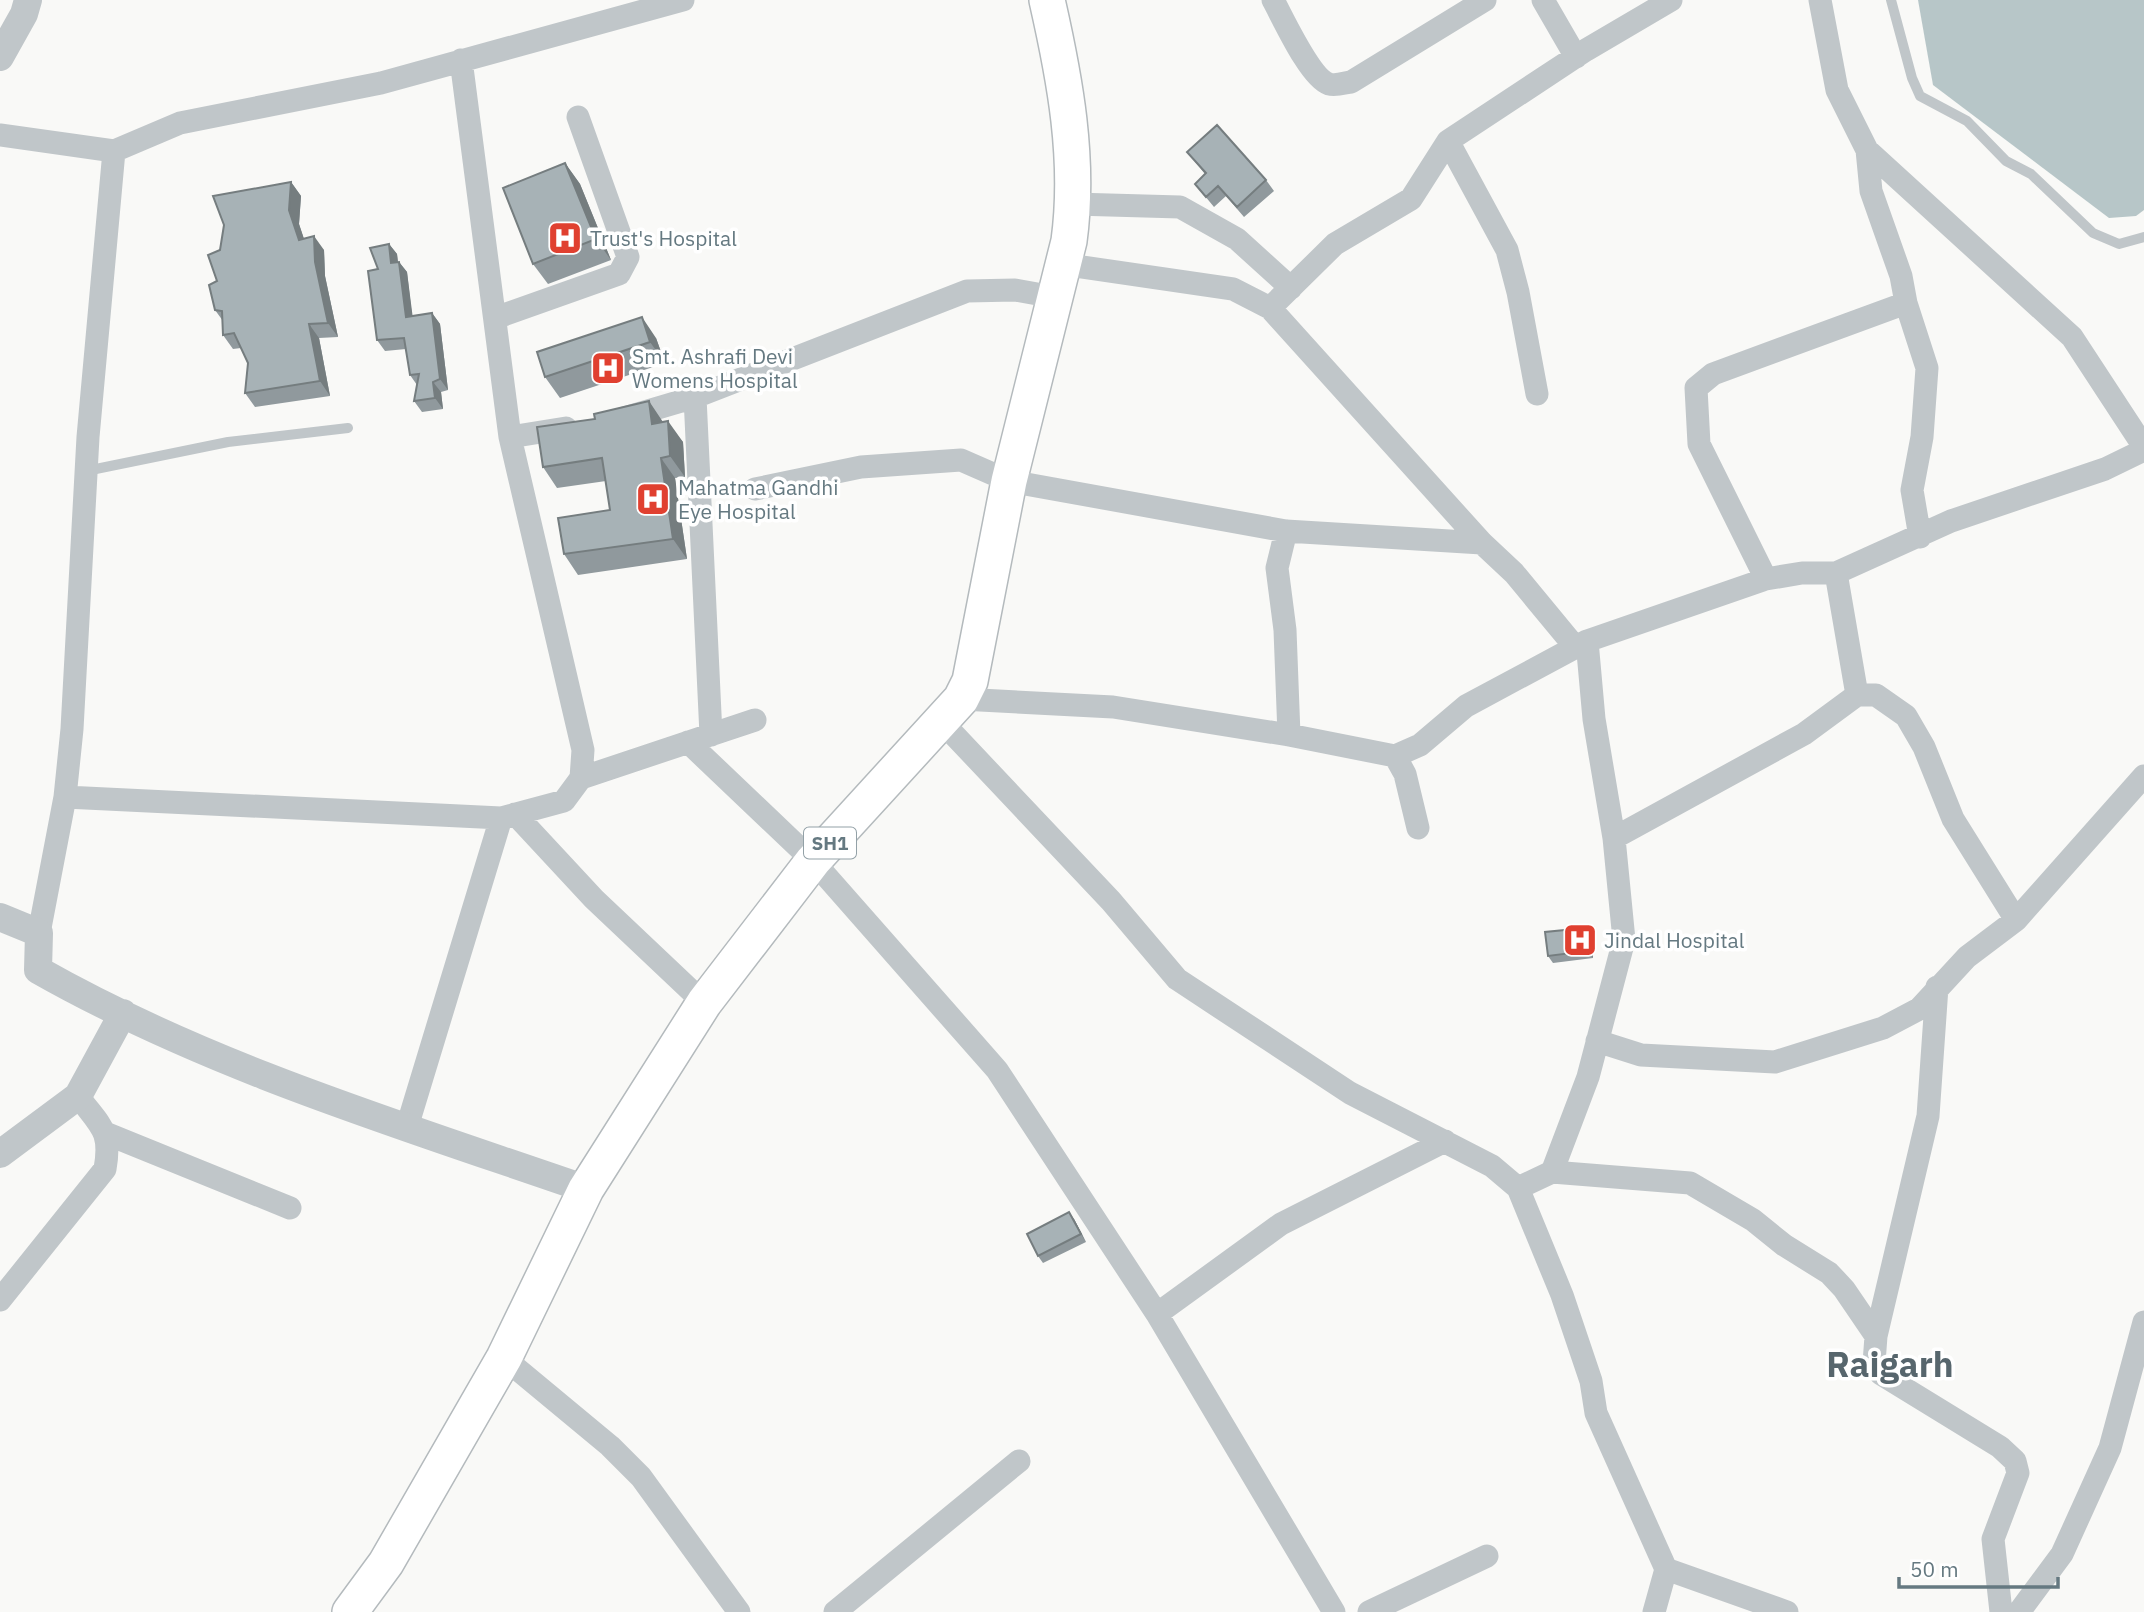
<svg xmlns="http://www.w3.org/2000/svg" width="2144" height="1612" viewBox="0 0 2144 1612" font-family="'IBM Plex Sans',sans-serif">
<rect width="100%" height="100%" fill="#f9f9f7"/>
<!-- water -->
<path fill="#b7c6c8" d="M1918,0h226v210l-8,6 -27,2 -176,-133z"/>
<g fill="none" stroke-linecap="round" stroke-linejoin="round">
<!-- primary casing -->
<g stroke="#b4babd" stroke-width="38">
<path id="primary" d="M350,1612l36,-49 118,-205 82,-169 118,-186 109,-142 148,-162 9,-18 39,-200 60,-240c11,-81 -4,-162 -22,-241"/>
</g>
<!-- service -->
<path stroke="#c0c6c9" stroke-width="10" d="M1891,0l21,78 8,18 47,25 39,40 25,13 62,59 26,11 25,-7
M86,471l142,-29 120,-14"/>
<!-- minor -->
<path stroke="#c0c6c9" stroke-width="23" d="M1273,0c10,18 37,78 56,84 7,2 15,-1 22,-2l134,-82
M1543,0l33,57
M1820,0l17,90 30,60 205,187 72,110
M0,135l114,16 66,-28 201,-40 302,-83
M1448,141l59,109 11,42 19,102
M1867,150l4,41 30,85 5,27 21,65 -5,69 -10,53 8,47
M1074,204l106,3 57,32 54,49
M1062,264l171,25 37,19
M495,318l124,-44 9,-17 -50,-140
M695,397l16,338
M624,418l71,-21 272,-106 48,-1 39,7
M510,437l56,-9
M755,489l106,-22 100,-7 48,21 277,50 196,12
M1286,531l-9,37 8,62 4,105
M1836,573l21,122h19l30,21 18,31 29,72 63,101
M1766,579l-67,-135 -3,-56 17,-14 193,-71
M1576,648l-62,-75 -32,-30 -212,-235 65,-64 76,-45 37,-58 138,-91 85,-50
M961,699l152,8 176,28 106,21
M941,721l170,180 66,78 173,114 142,73 26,22 44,107 29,86 5,32 70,156 -12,43
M688,742l125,119 184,209 160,244 177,298
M581,778l174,-58
M65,797l436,21 63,-17 17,-23 2,-28 -73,-313 -49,-377
M515,814l79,85 110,104
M1418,828l-13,-54 -10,-18 25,-11 46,-39 121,-65 179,-62 36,-6h34l115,-52 154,-52 39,-19
M1614,838l190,-104 53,-39
M39,933l26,-136 7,-68 16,-292 26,-286
M1937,987l-9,129 -52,220 -2,27 7,11 119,73 15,14 3,12 -25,66 8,73
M1597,1041l44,14 134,7 108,-34 36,-19 48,-52 49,-37 128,-144
M407,1127l94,-309
M105,1133l185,75
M1552,1172l138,11 63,37 31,25 45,28 15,16 32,47
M1518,1188l34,-16 36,-95 36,-137 -10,-102 -20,-119 -7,-78
M0,1300l105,-131c7,-39 -5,-43 -27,-73
M1157,1314l124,-90 164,-83
M504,1358l106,88 31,31 98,135
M1666,1569l121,43
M835,1612l184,-151
M1369,1612l118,-56
M2019,1612l43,-58 48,-106 34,-126"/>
<!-- tertiary -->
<path stroke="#c0c6c9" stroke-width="28" d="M0,57l24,-43 4,-14
M0,917l39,16 -1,37c171,97 363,155 548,219
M0,1154l78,-58 45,-83"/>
<!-- primary -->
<use href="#primary" stroke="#fff" stroke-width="35"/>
</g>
<!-- wall -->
<path fill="#90999d" d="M1187,152l79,28 8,11 -30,26 -18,-21 -12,11 -19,-23 10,-10z
M565,163l15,21 31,76 -63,24 -15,-20z
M291,182l10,14 -2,28 5,15 20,11 1,26 13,61 -19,1 11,58 -75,11 -10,-14 3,-30 -7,-15 -8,1 -10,-14v-14l-8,-11 5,-60z
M389,244l8,10 1,8h1l8,10 5,44 20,-3 8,11 8,66 -7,2 2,17 -21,3 -8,-11 3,-16 -7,-10 -4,-26 -21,2 -8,-11z
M656,338l9,25 -105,35 -15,-21z
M595,419l68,3 20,20 2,35 -10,1 12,81 -109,16 -14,-21 46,-44 -4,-29 -49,7 -14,-21z
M1590,935l3,23 -40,5 -5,-7z
M1074,1219l12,23 -43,21 -5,-7z"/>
<!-- shaded-wall -->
<path fill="#757d7f" d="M565,163l15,21 31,76 -15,-21z
M291,182l10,14 -2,28 10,30 -10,-14 -10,-30z
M314,236l10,14 1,26 13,61 -10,-14 -13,-61z
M389,244l8,10 2,19 -8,-10z
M399,262l8,10 7,55 -8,-10z
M432,313l8,11 8,66 -8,-11z
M642,317l14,21 9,25 -15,-21z
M309,324l10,14 11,58 -10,-15z
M433,382l8,10 2,17 -8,-11z
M649,401l14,21 -11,2z
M668,421l15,21 2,35 -15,-21z
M661,458l14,20 12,81 -14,-20z
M1585,928l5,7 3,23 -5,-7z
M1069,1212l5,7 12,23 -5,-8z"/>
<!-- building -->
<path fill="#a7b2b6" stroke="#757d7f" stroke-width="2" d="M1217,125l49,55 -29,27 -19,-21 -12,11 -11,-13 11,-11 -19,-21z
M565,163l31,76 -63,25 -30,-76z
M291,182l-2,28 10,30 15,-4 1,26 13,61 -19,1 11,57 -75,12 3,-30 -14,-30 -11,2 -1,-24 -7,-1 -6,-25 8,-4 -9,-26 12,-5 4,-25 -11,-29z
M389,244l2,19 8,-1 7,55 26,-4 8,66 -7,3 2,16 -21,3 5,-27 -9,1 -6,-37 -27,2 -9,-69 10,-2 -8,-21z
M642,317l8,25 -105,35 -8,-25z
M649,401l3,23 16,-3 2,35 -9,2 12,81 -109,15 -6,-36 52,-8 -8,-52 -59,9 -6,-40 58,-8 -1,-5z
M1585,928l3,23 -40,5 -3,-24z
M1069,1212l12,22 -43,22 -11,-22z"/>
<!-- icons -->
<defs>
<g id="hospital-square" transform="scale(1.75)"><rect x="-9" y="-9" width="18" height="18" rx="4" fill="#e04030" stroke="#fff"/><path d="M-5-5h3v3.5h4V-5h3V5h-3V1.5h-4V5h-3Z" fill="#fff"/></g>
</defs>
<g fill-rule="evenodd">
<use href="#hospital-square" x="565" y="238"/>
<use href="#hospital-square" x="608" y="368"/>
<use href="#hospital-square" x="653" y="499"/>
<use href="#hospital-square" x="1580" y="940"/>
</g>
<g text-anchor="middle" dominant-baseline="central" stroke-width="7" stroke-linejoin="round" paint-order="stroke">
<!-- shield labels -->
<rect fill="#fff" stroke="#93a1a7" stroke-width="2" x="804" y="827.5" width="52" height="31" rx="5"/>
<g font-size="19" font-weight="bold" fill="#657981">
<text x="830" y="843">SH1</text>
</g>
<!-- poi labels -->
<g font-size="21" fill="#657981" stroke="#fff" text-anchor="start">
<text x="590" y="238">Trust's Hospital</text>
<text x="632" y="356">Smt. Ashrafi Devi<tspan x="632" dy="24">Womens Hospital</tspan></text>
<text x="678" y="487">Mahatma Gandhi<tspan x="678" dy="24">Eye Hospital</tspan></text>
<text x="1604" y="940">Jindal Hospital</text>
</g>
<!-- town labels -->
<g font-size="35" font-weight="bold" fill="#57666d" stroke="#fff">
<text x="1890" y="1364">Raigarh</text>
</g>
</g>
<!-- scale -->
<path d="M1899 1577v10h159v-10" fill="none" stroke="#657981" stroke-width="3.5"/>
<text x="1910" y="1577" font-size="21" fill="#657981" stroke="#ffffff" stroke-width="5" paint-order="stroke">50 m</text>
</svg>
